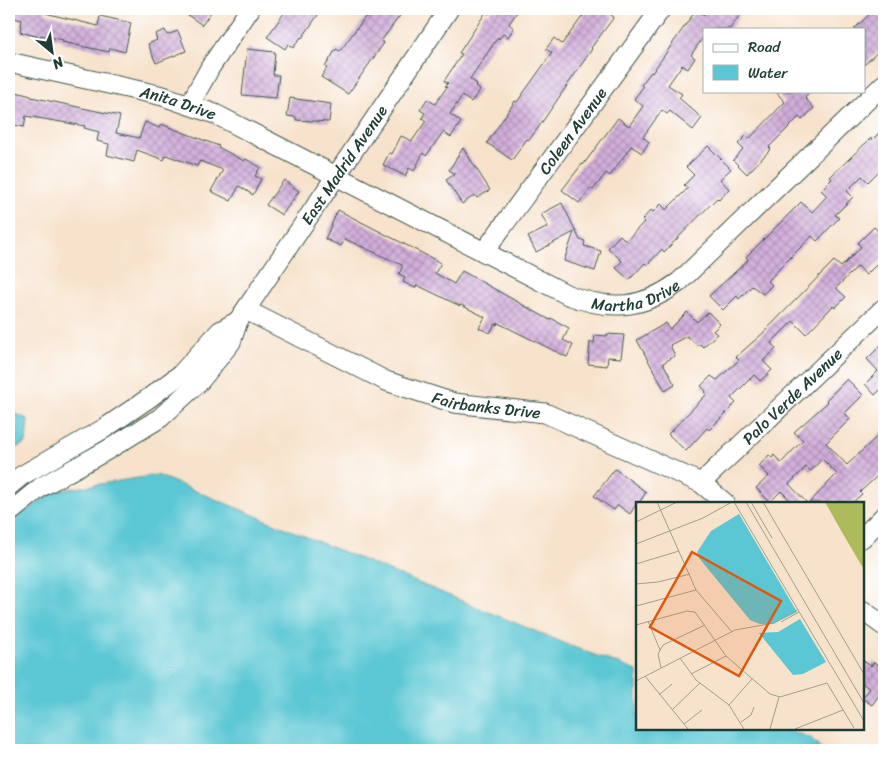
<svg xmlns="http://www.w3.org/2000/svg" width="893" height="759" viewBox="0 0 893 759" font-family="Sriracha,sans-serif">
<defs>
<pattern id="building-cross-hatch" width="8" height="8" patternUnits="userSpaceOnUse" patternTransform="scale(1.25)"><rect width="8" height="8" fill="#d2aedb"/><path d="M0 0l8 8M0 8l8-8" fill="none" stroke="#aa8fb2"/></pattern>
</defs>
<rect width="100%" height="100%" fill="#fff"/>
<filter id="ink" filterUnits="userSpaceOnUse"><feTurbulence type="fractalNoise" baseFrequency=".02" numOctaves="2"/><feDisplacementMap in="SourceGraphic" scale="10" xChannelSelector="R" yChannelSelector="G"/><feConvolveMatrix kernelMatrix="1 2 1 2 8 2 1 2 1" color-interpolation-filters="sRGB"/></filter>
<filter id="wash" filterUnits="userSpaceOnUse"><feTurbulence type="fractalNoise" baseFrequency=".0096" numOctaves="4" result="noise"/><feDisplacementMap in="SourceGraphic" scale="20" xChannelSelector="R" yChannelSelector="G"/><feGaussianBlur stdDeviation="1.12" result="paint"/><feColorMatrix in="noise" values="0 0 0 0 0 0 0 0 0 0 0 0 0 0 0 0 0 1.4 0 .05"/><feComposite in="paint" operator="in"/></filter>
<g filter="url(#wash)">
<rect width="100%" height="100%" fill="#f7e2cb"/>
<!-- water -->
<path fill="#5bc7d4" stroke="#3d8284" d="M9,412l19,7 -2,24 -17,8z
M157,475l419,173 61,23v57h146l28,10 12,12h-814v-228l47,-31z"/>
<g id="blocks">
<!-- building -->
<path fill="url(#building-cross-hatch)" d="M9,9h31l6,1 -1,3 53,13 2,-10 31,7 -6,29 -15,-4 -1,4 -33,-7 -14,-3 1,-2 -22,-5 -1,2 -20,-5 2,-12 -13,-3z
M179,9h34l-11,16z
M287,9h35l-20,29 -1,-1 -8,11 -5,-4 -3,5 -18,-12z
M377,9h28l-24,32 3,2 -36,51 -27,-17 6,-9 -2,-1 11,-18 4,2 26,-35 2,2 2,-3 2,1z
M492,9h27l-10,15 5,4 -6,9 -5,-3 -4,5 -1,-2 -28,42 7,5 -2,2 5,4 -9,12 -9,-6 -12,18 11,8 -10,15 -8,-5 -17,24 -3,-3 -9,18 -5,-3 -4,8 -22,-11 6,-12 3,1 9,-18 11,5 14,-20 -4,-3 3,-5 -5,-3 7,-11 8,5 12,-17 -2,-1 3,-3 -4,-2 18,-27 -3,-1 27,-41 3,2z
M588,9h14l12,8 -23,31 1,1 -54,79 -9,12 -2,-1 -15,21 -25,-17 28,-42 2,1 35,-49 -6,-4 8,-11 8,6z
M708,9h36l-14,20h-26v7l-13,19 4,3 -7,11 -6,-4 -14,20 14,9 -3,4 23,20 -9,12 -23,-19 -3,3 -5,-4 -19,27 6,5 -7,11 -11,-7 -21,30 -4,-3 -13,17 -2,-2 -12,15 -17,-13 20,-26 1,1 35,-47 11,8 14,-20 -9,-7 9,-12 -2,-2 10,-13 1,1 44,-63 8,5z
M874,10l10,11v25l-20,19v-36h-10z
M165,30l2,5 11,-4 8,20 -30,12 -8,-19 9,-4 -2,-6z
M247,49l28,3 -2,23h6l-3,23 -34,-3z
M9,90l22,6v1l89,19 -4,17 23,5 6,-16 14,6 2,-4 58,22 -1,1 26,14 2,-2 14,8 -5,9 6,3 -8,16 -14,-9 -8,15 -20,-10 12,-21 -23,-9 -3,5 -31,-11 -2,5 -27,-10 -3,12 -27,-7 2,-11 -12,-3 2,-9 -15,-4 1,-2 -59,-10 -2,11 -15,-3z
M775,91h37l-7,7 9,10 -12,12 -3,-3 -30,30 2,2 -24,25 -14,-14 10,-11 -5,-5 8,-8 3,3 36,-37z
M290,98l41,6 -2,18 -33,-2v-3l-9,-1z
M884,128v38l-16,16 -6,-6 -15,15 6,6 -18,18 4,3 -22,23 -5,-5 -30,30 -14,15 4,4 -9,9 -11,-8 -13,13 -2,-3 -14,14 -14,-14 39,-36 -2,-3 55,-55 11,10 15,-16 -6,-6 11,-11 -2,-2 41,-39 1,2z
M708,146l23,23 -11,10 9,10 -10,11 -2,-2 -53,54 -2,-3 -15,16 -2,-2 -16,17 -13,-12 6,-7 -14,-13 12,-13 6,6 18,-19 -2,-2 9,-10 2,2 8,-8 5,6 22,-22 -4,-3 10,-10 -8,-8z
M463,148l27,42 -13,8 -2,-3 -13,9 -16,-24 9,-6 -6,-4z
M284,180l15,11 -17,24 -16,-10z
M562,203l18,37 5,1 -1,5 17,5 -6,20 -31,-10 10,-29 -38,20 -8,-15 20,-10 -7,-13z
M338,210l103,53 -6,10 19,11 8,-13 88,49 1,-2 18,10 -6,12 10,5 -6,12 -69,-34 -1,2 -2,-1 -5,9 -11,-5 6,-11 -24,-12 -1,1 -43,-21 -2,3 -12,-6 2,-5 -6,-3 3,-6v-3l-57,-26 -4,7 -16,-7z
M884,224v33l-18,18 -8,-9 -22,22 10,9 -11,11 -2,-2 -27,28 -13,-13 -22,22 5,6 -13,12 9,9 -12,11 -6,-6 -23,23 5,5 -27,27 -2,-2 -21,23 -18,-17 39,-40 -2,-1 1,-2 -5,-5 10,-10 6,4 22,-20 -3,-3 26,-23 72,-73 7,6 20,-20 -3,-4 16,-16 4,4z
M687,312l10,10 11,-10 12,12 -7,7 4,3 -14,13 -3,-3 -2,2 -11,-10 -17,9 5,11 -12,7 12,22 -10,6 -28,-51 29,-17 4,6z
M607,334l17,1 -3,23 -13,-1 -1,9 -19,-2 2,-22 4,1 1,-8 12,1z
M884,342v44l-9,9 -10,-11 13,-13 -11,-12z
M847,379l16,16 -18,18 5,6 -24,24 21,22 37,-35v40l-24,22 2,2 -10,9h-43l28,-29 -15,-15 -11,12 -5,-4 -17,17 18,19h-14l-12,-12 -11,11 -14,-14 13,-12 -10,-10 10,-11 3,3 2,-3 7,8 22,-23 -9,-8 34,-30 -2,-2z
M615,469l31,23 -7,11h-2l-7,11 -12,-9 -4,5 -20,-14z
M862,660l9,6 3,-4 10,7v19l-12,17 -10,-7 8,-9 -8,-6z"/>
</g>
</g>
<g filter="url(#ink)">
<use href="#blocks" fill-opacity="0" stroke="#3f564b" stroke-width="1"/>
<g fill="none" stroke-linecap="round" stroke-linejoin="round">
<!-- minor casing -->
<g stroke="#3f564b" stroke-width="21">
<g id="minor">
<path id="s1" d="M9,62l154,34 52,18 353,181c42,16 75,14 111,-13l205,-198"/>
<path d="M190,104l21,-38 39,-57"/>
<path id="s2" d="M484,252l177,-243"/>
<path id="s3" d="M246,310l140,71 68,22 91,10 156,70 24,20"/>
<path id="s4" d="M701,483l183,-175"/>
<path d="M9,486l12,-10 84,-48 44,-30 32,-24 39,-43 18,-10"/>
<path id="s5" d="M9,513l32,-26 68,-38 51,-31 40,-37 31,-39 7,-21 211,-312"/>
<path d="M862,538l22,-22"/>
<path d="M862,610l22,16"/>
</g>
</g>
<!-- minor -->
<use href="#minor" stroke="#fff" stroke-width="19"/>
</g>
</g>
<g text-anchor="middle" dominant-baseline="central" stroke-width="4" stroke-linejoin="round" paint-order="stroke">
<!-- street labels -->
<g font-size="16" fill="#1f3d34" stroke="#fff">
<text stroke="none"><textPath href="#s1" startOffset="174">Anita Drive</textPath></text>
<text stroke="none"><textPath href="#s2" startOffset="150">Coleen Avenue</textPath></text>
<text stroke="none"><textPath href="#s5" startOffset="494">East Madrid Avenue</textPath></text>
<text stroke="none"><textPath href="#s1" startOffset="680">Martha Drive</textPath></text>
<text stroke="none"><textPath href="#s4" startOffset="126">Palo Verde Avenue</textPath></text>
<text stroke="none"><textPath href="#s3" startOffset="261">Fairbanks Drive</textPath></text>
</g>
</g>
<!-- overview -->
<g transform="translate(636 502)">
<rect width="228" height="228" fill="#f7e2cb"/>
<path d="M189,0h38v66l-20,-34z" fill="#aebb5d"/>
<path d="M103,12l58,98 -24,12h-13l-10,-4 -51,-62 -2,-6 14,-21zM164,117l26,43 -23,12 -10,1 -34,-42 19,-1z" fill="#5bc7d4"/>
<path fill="none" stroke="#a1a08f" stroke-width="1" d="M21,0l39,88 36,42M98,0l130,219M110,0l118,201M115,0l21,36M127,0l101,172M0,20l41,-20M0,42l67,-26 29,-16M0,62l43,-13M0,82l22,-2 32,-8M0,104l60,-16M12,119l12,29M145,120l18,-10M0,123l51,-14 8,1 31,44 44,38 10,3 47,-14 27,45M44,156l16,22 33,25 15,24M25,166l-3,-14 5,-9 42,-20M55,172l35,-18M9,174l43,53M0,179l99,-51 39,-7 23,-13M23,193l13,-11M93,203l23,-26M36,208l28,-27M105,220l10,-7 3,-8M48,222l18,-14M134,227l9,-32M159,227l48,-19"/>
<path fill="#de580e" fill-opacity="0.15" stroke="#de580e" stroke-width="2.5" d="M56,50l89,49 -42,75 -89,-49z"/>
<rect width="228" height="228" fill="none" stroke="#1f3d34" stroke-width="2.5"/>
</g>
<!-- margin -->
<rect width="893" height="759" fill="none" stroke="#fff" stroke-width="30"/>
<!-- legend -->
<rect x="703" y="28" width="162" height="65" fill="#ffffff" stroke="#a5b1ae"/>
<rect x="713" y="44" width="25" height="8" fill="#ffffff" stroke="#a5b1ae"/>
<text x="748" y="52" font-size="15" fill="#1f3d34">Road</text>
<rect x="713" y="65" width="25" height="15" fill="#5bc7d4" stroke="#a5b1ae"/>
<text x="748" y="78" font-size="15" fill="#1f3d34">Water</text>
<!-- north arrow -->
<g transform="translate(52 52) rotate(151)" stroke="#ffffff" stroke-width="4" paint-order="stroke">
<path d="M0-4L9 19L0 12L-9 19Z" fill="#1f3d34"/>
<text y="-8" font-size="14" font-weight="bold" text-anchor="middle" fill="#1f3d34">N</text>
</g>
</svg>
